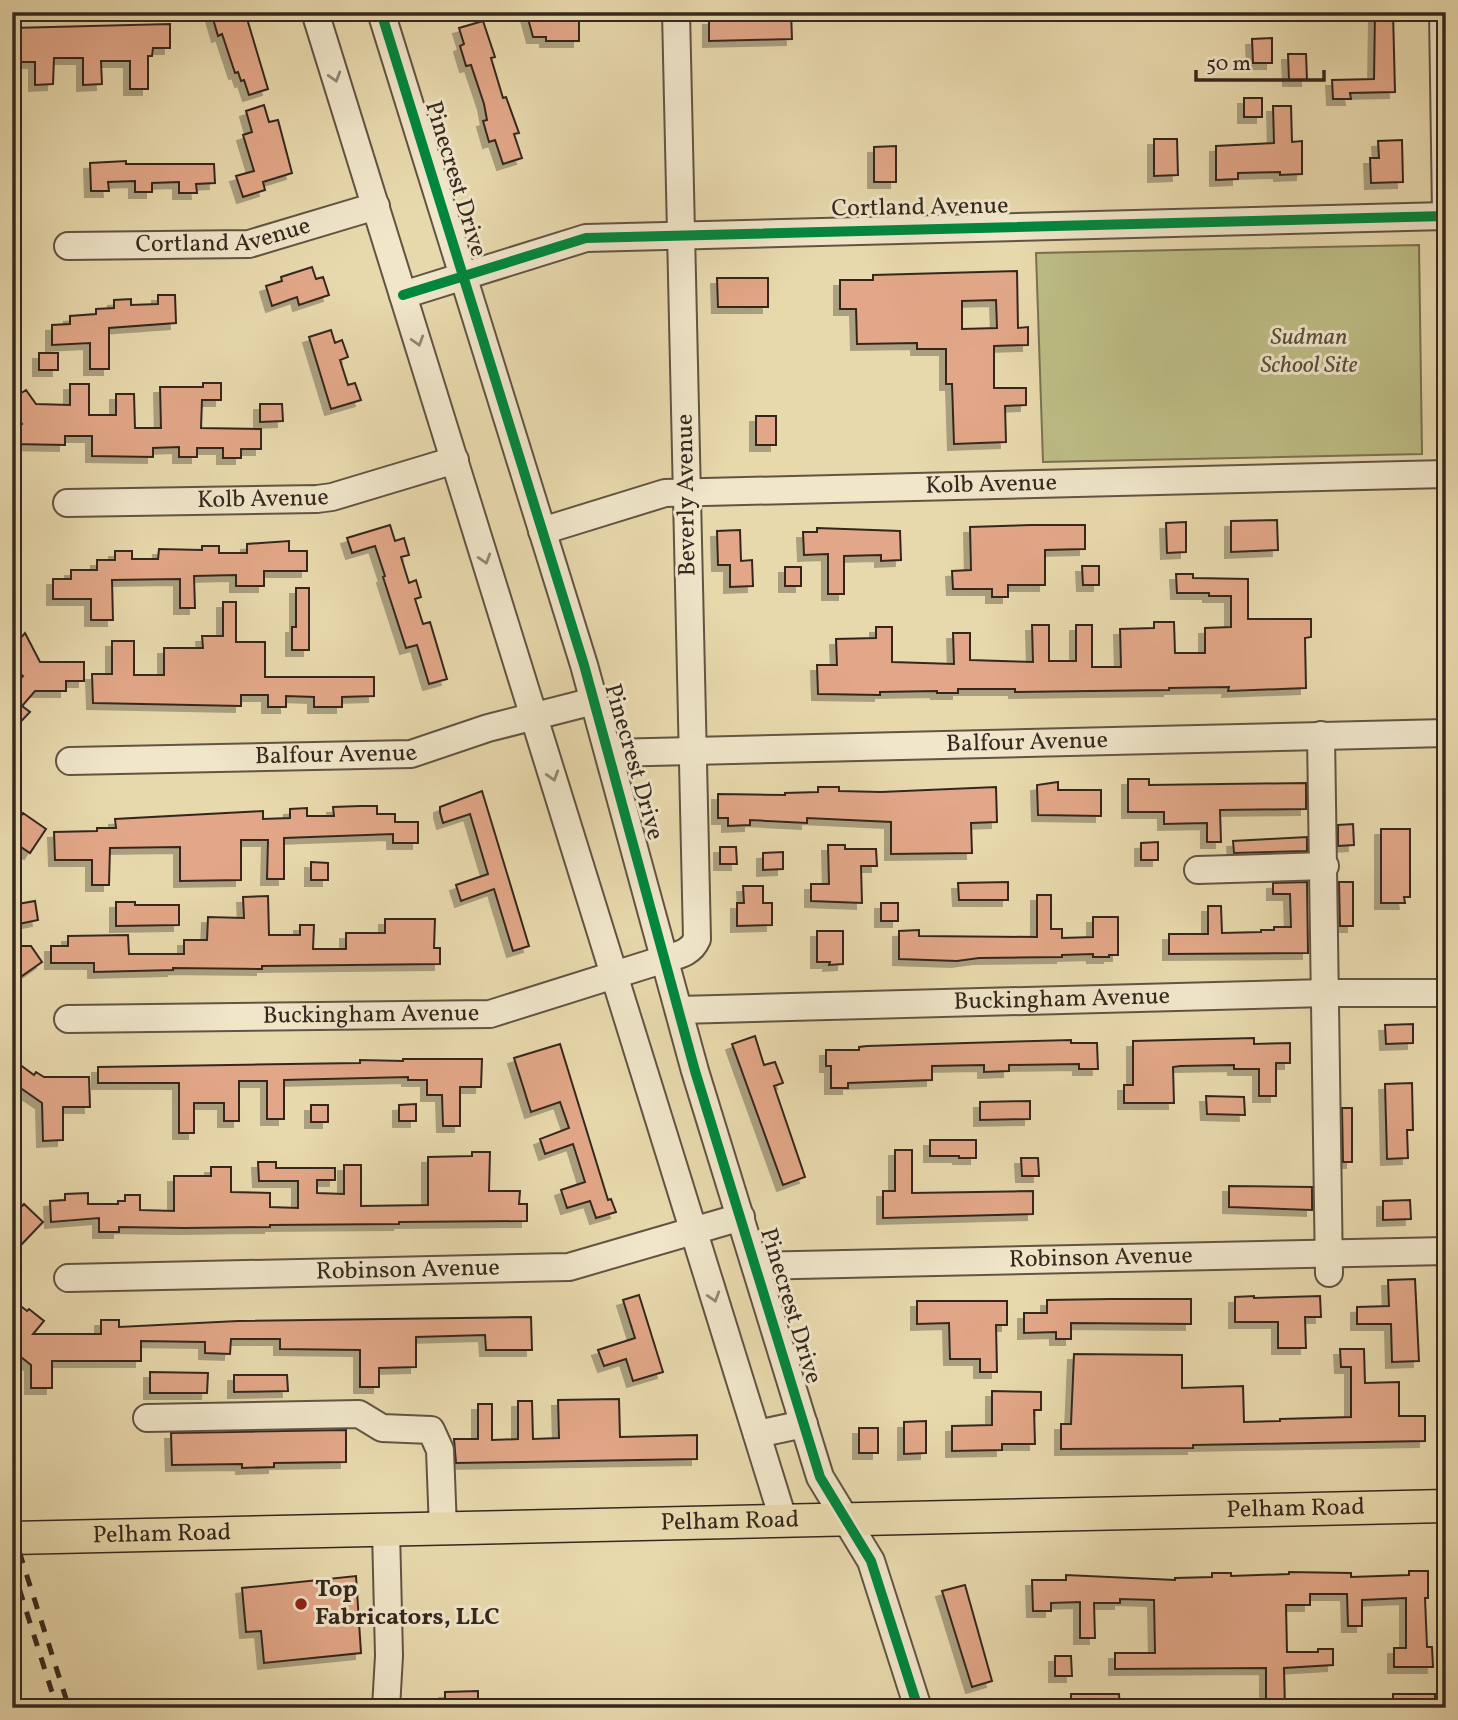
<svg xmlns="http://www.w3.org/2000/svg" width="1458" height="1720" viewBox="0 0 1458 1720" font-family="Vollkorn,serif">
<defs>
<filter id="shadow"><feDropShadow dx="-6" dy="6" stdDeviation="0" flood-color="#0004"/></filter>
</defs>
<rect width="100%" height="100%" fill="#e8d9ad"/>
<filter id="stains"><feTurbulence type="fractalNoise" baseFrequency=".00286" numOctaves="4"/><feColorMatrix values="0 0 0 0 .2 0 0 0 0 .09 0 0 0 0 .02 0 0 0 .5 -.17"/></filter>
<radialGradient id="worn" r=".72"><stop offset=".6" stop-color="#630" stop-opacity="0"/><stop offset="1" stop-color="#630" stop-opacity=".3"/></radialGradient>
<!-- green -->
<path fill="#bdbd85" stroke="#797252" stroke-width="2" d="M1419,245l3,209 -379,8 -7,-209z"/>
<!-- building -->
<path fill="#e2a788" stroke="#35281f" stroke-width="2" fill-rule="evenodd" filter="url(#shadow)" d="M211,12h34l23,77 -19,6 -5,-15 -3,1 -3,-9 -3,1 -13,-39 -4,2z
M756,12h35l1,27 -83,2v-22h20v-4l27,-1z
M1375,12h18l2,80 -45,1 1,6h-18l-1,-19 42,-1z
M527,15h52v26h-33v-4h-13z
M483,21l12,36 -4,1 12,40 3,-1 13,36 -5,1 8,24 -19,6 -8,-24 -6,2 -6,-21 4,-1 -3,-16 -13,-39 -5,1 -6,-20 4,-2 -5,-16z
M170,24v24h-17l-1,8h-4v33h-18v-28h-29l1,23 -19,1v-27h-29l-1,26 -18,1v-23h-16v-11h-7v-23z
M1272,38v25h-19l-1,-24z
M1288,54h18l1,26h-18z
M1244,98h18v19h-18z
M264,105l5,17 9,-2 14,53 -29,9 2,8 -22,7 -7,-21 18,-5 -11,-36 9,-3 -6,-21z
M1273,106h18l1,36 10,-1v33l-22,1v-3l-42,1v6l-22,1v-34l58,-3z
M1154,139h23l1,36 -24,1z
M1402,140l1,42 -32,1 -1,-25h9l-1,-17z
M896,146v36h-22v-35z
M126,161v3h88l1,19 -19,1 1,9h-18v-11l-27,1v9h-17v-11l-27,1 1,9h-18l-1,-28z
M312,267l4,12 7,-2 6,18 -30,10 -2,-8 -25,9 -6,-20 16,-5 -1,-4z
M1017,271l1,57 10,-1v18l-34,1v42h32v17l-21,1 1,36 -52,2 -2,-60h-6v-35h-29v-6l-60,1 -1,-35h-16v-29h33v-5zM996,300l1,28 -35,1v-28z
M717,278h51v29h-50z
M158,295h17l1,28 -67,5v41h-19v-26l-38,2v-20l18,-1v-8l26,-2v-5l18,-1v-8l17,-1v6l27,-1z
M331,330l4,13 7,-3 6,17 -8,3 8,25 7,-2 6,17 -30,9 -22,-72z
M39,353h19v17h-19z
M203,383h18v17h-19l-1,28 60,1v20h-20v9h-18v-10h-26v9h-18v-10l-26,1v9l-61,-1v-20h-27v9l-53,-1v-14l10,-6 -10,-15v-10l14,-9 10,14 34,1v-21h19v31h27v-21h18l1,34h26l-1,-41h43z
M260,404h22l1,17 -23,1z
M756,416h20v29h-20z
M1277,520l1,30 -47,2v-31z
M1186,522v30l-19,1 -1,-30z
M390,525l5,16 9,-3 5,17 -8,2 8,26 7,-3 5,17 -6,2 8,25 7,-2 17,57 -18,5 -12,-39 -11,3 -23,-71 2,-1 -10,-30 -23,7 -5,-15z
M1031,525h54v24l-40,1v35h-37v12h-16v-8h-39l-1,-18 19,-1 -1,-43z
M817,528l83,3 1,29 -20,1v-6l-37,1v38h-16v-40l-24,1 -1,-23h14z
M740,530l1,31 11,-1 1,26 -23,1v-22h-12l-1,-34z
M289,541v10h18v20h-43v15h-28v-11l-42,1 1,32h-15v-29l-68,1 1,40h-22v-21h-38v-20h18v-9h26v-10h18v-9h17v8h26l1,-10 43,1v-4h17v7h28v-9z
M1082,566h17v19h-16z
M785,567h16v19h-16z
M1176,574h17v4l55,1v40h63v18l-6,1 1,50 -78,3 1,-4 -60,1v2l-154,2v-3h-57v4h-21v-2l-57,1v3l-62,-1 -1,-29h20l-1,-26 40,-1v-11h16v35l62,2 -1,-31h17v27l63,2 -1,-37h17v36h27v-36h16v42h29l-1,-38 34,-1v-6h20l1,31h30v-25l26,-1v-31h-22v-3h-32z
M296,588h13v62h-17v-23h4z
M223,602h13v40h29v35h109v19l-32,1v10h-28v-10l-28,-1v11h-18v-12h-27v11l-148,-3 -1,-29h20v-33h22v34h30v-27h39l-1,-12h21z
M25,633l15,29h44v19h-18v10h-31l-13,15 8,6 -18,19v-43l11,-12 -11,-9v-19z
M1128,779h21v6l157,-2v26l-86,1 1,32h-14v-19l-43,1v-12h-36z
M1058,782v8h43v26l-63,-1 -1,-30z
M818,787h21v4l42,1 115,-5 1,35 -26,1 1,30 -81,1v-32l-84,-4v5l-57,-3v5l-22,1v-8h-10v-24l67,1v-2l33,-1z
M482,791l47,155 -16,5 -19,-62 -33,12 -5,-16 32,-11 -18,-60 -27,9 -3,-11v-5z
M360,806h17v8h18v8h23v21h-25v-9l-109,4v41h-17l1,-39h-27v40l-61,1v-34l-70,1 -1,37h-17v-25h-37l-1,-28 43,-1v-3h19l-1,-9 148,-8v8l27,-1v-9l17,-1v8h27l-1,-9z
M23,813l23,16 -16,24 -18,-12v-24l6,4z
M1353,824l1,21 -16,1v-21z
M1381,829h29v68h-6l1,6h-24z
M1307,837v14l-73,2 -1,-12z
M1158,842v18h-17v-17z
M828,845h17v4h31l1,17h-16l1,37 -51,-2v-17h18z
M720,847h16l1,17h-17z
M783,852v17l-20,1v-17z
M311,862l17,1v17h-17z
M1008,882v18h-49l-1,-17z
M1307,882l1,71 -139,1v-20h39v-28h13l1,27 39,-1v-2h13v-3h17l-1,-33h-17v-11z
M1339,882h14v44h-13z
M743,886h20v17h9v22l-35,1v-23h7z
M1037,895h14v34h11v9l31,-1v-20h25v38h-9v2h-16v-3l-31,1v2l-83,1 -22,3 -58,-2v-28l20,-1v6l118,1z
M268,896l1,39h31v-10h14l-1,24h33v-16h39v-14h50l-1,29h6v16l-178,2v3l-89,-1v2l-79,2v-9h-43v-17h17v-10l60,-1 1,19h55v-14h23l1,-23 36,1 -1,-21z
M35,901l3,19 -24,5 -2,-20z
M116,902h19v3h44v20l-63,1z
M881,903h17v18h-17z
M817,931h26v33l-14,1 1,-3h-13z
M12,946h19l11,16 -30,21z
M1413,1024v19l-27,1 -1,-19z
M755,1036l9,29 11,-3 8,21 -9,3 31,91 -22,8 -51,-141z
M1254,1038v6l36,-1v20h-14v33h-17v-27h-25v-4l-54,1 -7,1 1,36h-50v-18h9v-44z
M1071,1040v3h26l1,26h-19v-5l-70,1v6l-25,1v-7l-52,1v14l-84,3v5h-17v-22h-5v-16h33v-3l8,-1z
M560,1044l48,156 3,-1 5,13 -20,6 -6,-17 -23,7 -6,-18 24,-8 -12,-38 -28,10 -5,-15 29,-11 -9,-26 -29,10 -17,-54z
M403,1059h79l-1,28h-21v39h-17l-1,-31h-15v-15h-19v-3l-124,3v39h-17v-38h-28v40h-15v-18h-30v30h-15v-50h-81v-16l262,-4v-3l43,1z
M19,1064l15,11 2,-3 8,5h45l1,30h-27v33l-20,1 -1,-38 -30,-21v-8z
M1412,1083l1,47h-6l1,28 -21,1 -2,-75z
M1206,1096l38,1 1,18 -38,-1z
M1030,1101v18l-50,1v-18z
M416,1104v17h-17v-16z
M311,1105h17v17h-17z
M1342,1108h10v54h-9z
M930,1140h46v18h-17v-2h-29z
M895,1150h17v43l121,-2v23l-150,4v-27h12z
M472,1152h18l-1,39h31l-1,13h8v17l-128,1v2l-129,1v2l-86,1 -65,-1v5h-20v-14l-48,4 -1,-21 15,-1v-6l23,-1v11h30v-3h7v-6h15v15l34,1v-35h37v-9h20v25l39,1v14l28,1v-27h-39l-1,-19h18v6h59v12h-18v13l27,1v-29h17v41l67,-1v-48l44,-1z
M1021,1158h17l1,18h-17z
M1229,1186l83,1v23l-83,-3z
M1410,1200l1,19 -28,1v-19z
M24,1204l19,18 -23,24 -8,-7v-23z
M1415,1279l4,82 -27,1 -1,-38h-34v-17l32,-1 -1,-26z
M639,1295l24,77 -30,9 -7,-22 -22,7 -6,-16 37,-12 -12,-38z
M1254,1296v2l66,-2 1,21h-16l1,31h-28v-26h-43v-25z
M12,1299l15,12 2,-2 15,12 -11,13h68v-14h18v7l119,-6 293,-4 1,33h-46l-1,-15 -69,2v30l-37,1v19h-19v-37l-80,-1v-10h-49l-1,15 -25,-1v-11l-64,-1v20h-89v27h-21v-23l-19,-15z
M1111,1299h80v25l-120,-1v16h-15v-7l-32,1v-20h23v-13z
M917,1301h90v24h-11l1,47h-17v-13h-30l-1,-36 -32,1z
M1340,1349h24l1,34 34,-1v34h26v25l-232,4v3l-132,1v-25h10l3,-70 108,1v33l61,-2 1,36 36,-1v-2l71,-2v-50h-10z
M150,1372l58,1 -1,20h-57z
M234,1375h53l1,16 -54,1z
M992,1391l49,1v18h-7l1,34h-33v6l-50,1v-25l40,-1z
M619,1399l1,38 77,-2v24l-241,4 -2,-24h24v-35h14v36l26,-1v-38h14l1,38 26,-1 -1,-38z
M926,1421v32l-22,1v-32z
M859,1428h19v25h-19z
M346,1430v32l-72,1v4l-32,1v-4l-70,1 -1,-32z
M1409,1571h19v27h-3l2,49h5l1,20h-39v-19h12v-50l-44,2v26h-14l-1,-32h-37v11h-24l1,47h31v-3h15v16l-49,3 1,40h-19v-40l-151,1v-16h40l-1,-53 -34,-1v4h-26l1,35h-15v-36l-29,1v8h-18l-1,-31h34v-5l109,5v-2l37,-1v-4h19v3l58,-2v-2l62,1v4l58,-2z
M356,1576l5,77 -97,10 -3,-32 -15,1 -4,-44z
M965,1585l27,96 -20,6 -30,-96z
M1055,1656h16l1,20h-17z
M478,1691v17h-33v-16z
M1071,1694h48l1,14h-49z
M1393,1694h42v14h-42z"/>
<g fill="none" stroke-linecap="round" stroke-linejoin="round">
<!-- minor casing -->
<g stroke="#625442" stroke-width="30">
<g id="minor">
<path d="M315,12l469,1510"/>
<path d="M381,12l203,653 111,406 125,406 51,84 47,147"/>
<path d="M1443,12l3,201"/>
<path id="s1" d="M68,246l181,-2 127,-38"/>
<path d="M403,295l183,-57 860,-22"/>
<path id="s2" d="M67,503l250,-4 15,-2 123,-37"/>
<path id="s3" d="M542,531l123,-38 781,-19"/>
<path d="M1321,735l8,538"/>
<path id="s4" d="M609,753l837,-20"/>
<path id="s5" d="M70,761l341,-7 77,-26 106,-27"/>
<path d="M1198,870l127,-4"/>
<path id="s6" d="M679,1010l646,-17h121"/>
<path id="s7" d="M68,1019l422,-5 175,-55c14,-4 26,-6 32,-20l-21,-927"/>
<path id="s8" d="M756,1266l690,-15"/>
<path id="s9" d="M68,1278l501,-11 172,-50"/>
<path d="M147,1418l212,-4 23,14 49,2 9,20 3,79"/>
<path d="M757,1434l47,-10"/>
<path d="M386,1530l3,126 -3,52"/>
</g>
</g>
<!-- major casing -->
<g stroke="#35281f" stroke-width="35">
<g id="major">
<path id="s10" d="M12,1538l1434,-32"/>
</g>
</g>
<!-- minor -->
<use href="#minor" stroke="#f0e6ca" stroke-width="26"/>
<!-- major -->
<use href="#major" stroke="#e8d9ad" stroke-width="32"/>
<!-- rail -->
<path stroke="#35281f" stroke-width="5" stroke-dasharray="12 12" stroke-linecap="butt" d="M12,1529l57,179
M12,1566l45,142"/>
<!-- cycleway casing -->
<g stroke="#f0e6ca" stroke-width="15">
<path id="cycleway" d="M381,12l203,653 111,406 125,406 51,84 47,147
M403,295l183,-57 860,-22"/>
</g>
<!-- cycleway -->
<use href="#cycleway" stroke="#00873e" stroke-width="10"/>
</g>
<!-- one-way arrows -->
<defs><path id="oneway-chevron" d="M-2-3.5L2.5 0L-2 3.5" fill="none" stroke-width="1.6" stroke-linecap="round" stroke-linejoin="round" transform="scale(1.75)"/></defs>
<g stroke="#928774">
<use href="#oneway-chevron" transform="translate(335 77) rotate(73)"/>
<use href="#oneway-chevron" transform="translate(418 341) rotate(73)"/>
<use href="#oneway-chevron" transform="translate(485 559) rotate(73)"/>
<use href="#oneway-chevron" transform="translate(553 776) rotate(73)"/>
<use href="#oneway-chevron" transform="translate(714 1297) rotate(73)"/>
</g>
<!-- markers -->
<circle fill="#8f2418" stroke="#f0e6ca" stroke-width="2.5" cx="301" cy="1604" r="7"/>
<g text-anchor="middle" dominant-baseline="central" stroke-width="6" stroke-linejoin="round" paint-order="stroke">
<!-- street labels -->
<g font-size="24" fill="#35281f" stroke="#f0e6ca">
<text transform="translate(455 179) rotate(73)">Pinecrest Drive</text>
<text transform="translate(920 208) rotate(-1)">Cortland Avenue</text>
<text stroke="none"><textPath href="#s1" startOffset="156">Cortland Avenue</textPath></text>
<text stroke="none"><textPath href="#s3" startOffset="455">Kolb Avenue</textPath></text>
<text transform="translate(687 495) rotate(-91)">Beverly Avenue</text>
<text stroke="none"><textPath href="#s2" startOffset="196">Kolb Avenue</textPath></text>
<text stroke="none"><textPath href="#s4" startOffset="418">Balfour Avenue</textPath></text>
<text stroke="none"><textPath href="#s5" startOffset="266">Balfour Avenue</textPath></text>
<text transform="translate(633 762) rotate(74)">Pinecrest Drive</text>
<text stroke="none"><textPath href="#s6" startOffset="383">Buckingham Avenue</textPath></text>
<text stroke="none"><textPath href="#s7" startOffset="303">Buckingham Avenue</textPath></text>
<text stroke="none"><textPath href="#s8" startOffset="345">Robinson Avenue</textPath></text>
<text stroke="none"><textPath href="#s9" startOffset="340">Robinson Avenue</textPath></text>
<text transform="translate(790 1306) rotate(73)">Pinecrest Drive</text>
<text stroke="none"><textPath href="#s10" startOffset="1284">Pelham Road</textPath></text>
<text stroke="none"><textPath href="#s10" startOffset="718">Pelham Road</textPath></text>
<text stroke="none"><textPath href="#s10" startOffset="150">Pelham Road</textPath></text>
</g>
<!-- park labels -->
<g font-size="24" font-style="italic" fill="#574d38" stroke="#f0e6ca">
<text x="1309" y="338">Sudman<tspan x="1309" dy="28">School Site</tspan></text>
</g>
<!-- poi labels -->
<g font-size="24" font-weight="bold" fill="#35281f" stroke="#f0e6ca" text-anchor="start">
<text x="315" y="1590">Top<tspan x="315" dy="28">Fabricators, LLC</tspan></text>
</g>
</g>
<!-- margin -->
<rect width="1458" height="1720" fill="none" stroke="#e8d9ad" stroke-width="42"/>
<rect x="14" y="14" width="1430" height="1692" fill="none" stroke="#35281f" stroke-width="3.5"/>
<rect x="21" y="21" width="1416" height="1678" fill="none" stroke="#35281f" stroke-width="2"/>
<!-- scale -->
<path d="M1196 70v10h128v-10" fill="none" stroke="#35281f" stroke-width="3.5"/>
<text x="1206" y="70" font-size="21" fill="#35281f" stroke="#f0e6ca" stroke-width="5" paint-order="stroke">50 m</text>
<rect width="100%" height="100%" filter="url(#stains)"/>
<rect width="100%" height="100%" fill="url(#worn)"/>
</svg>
